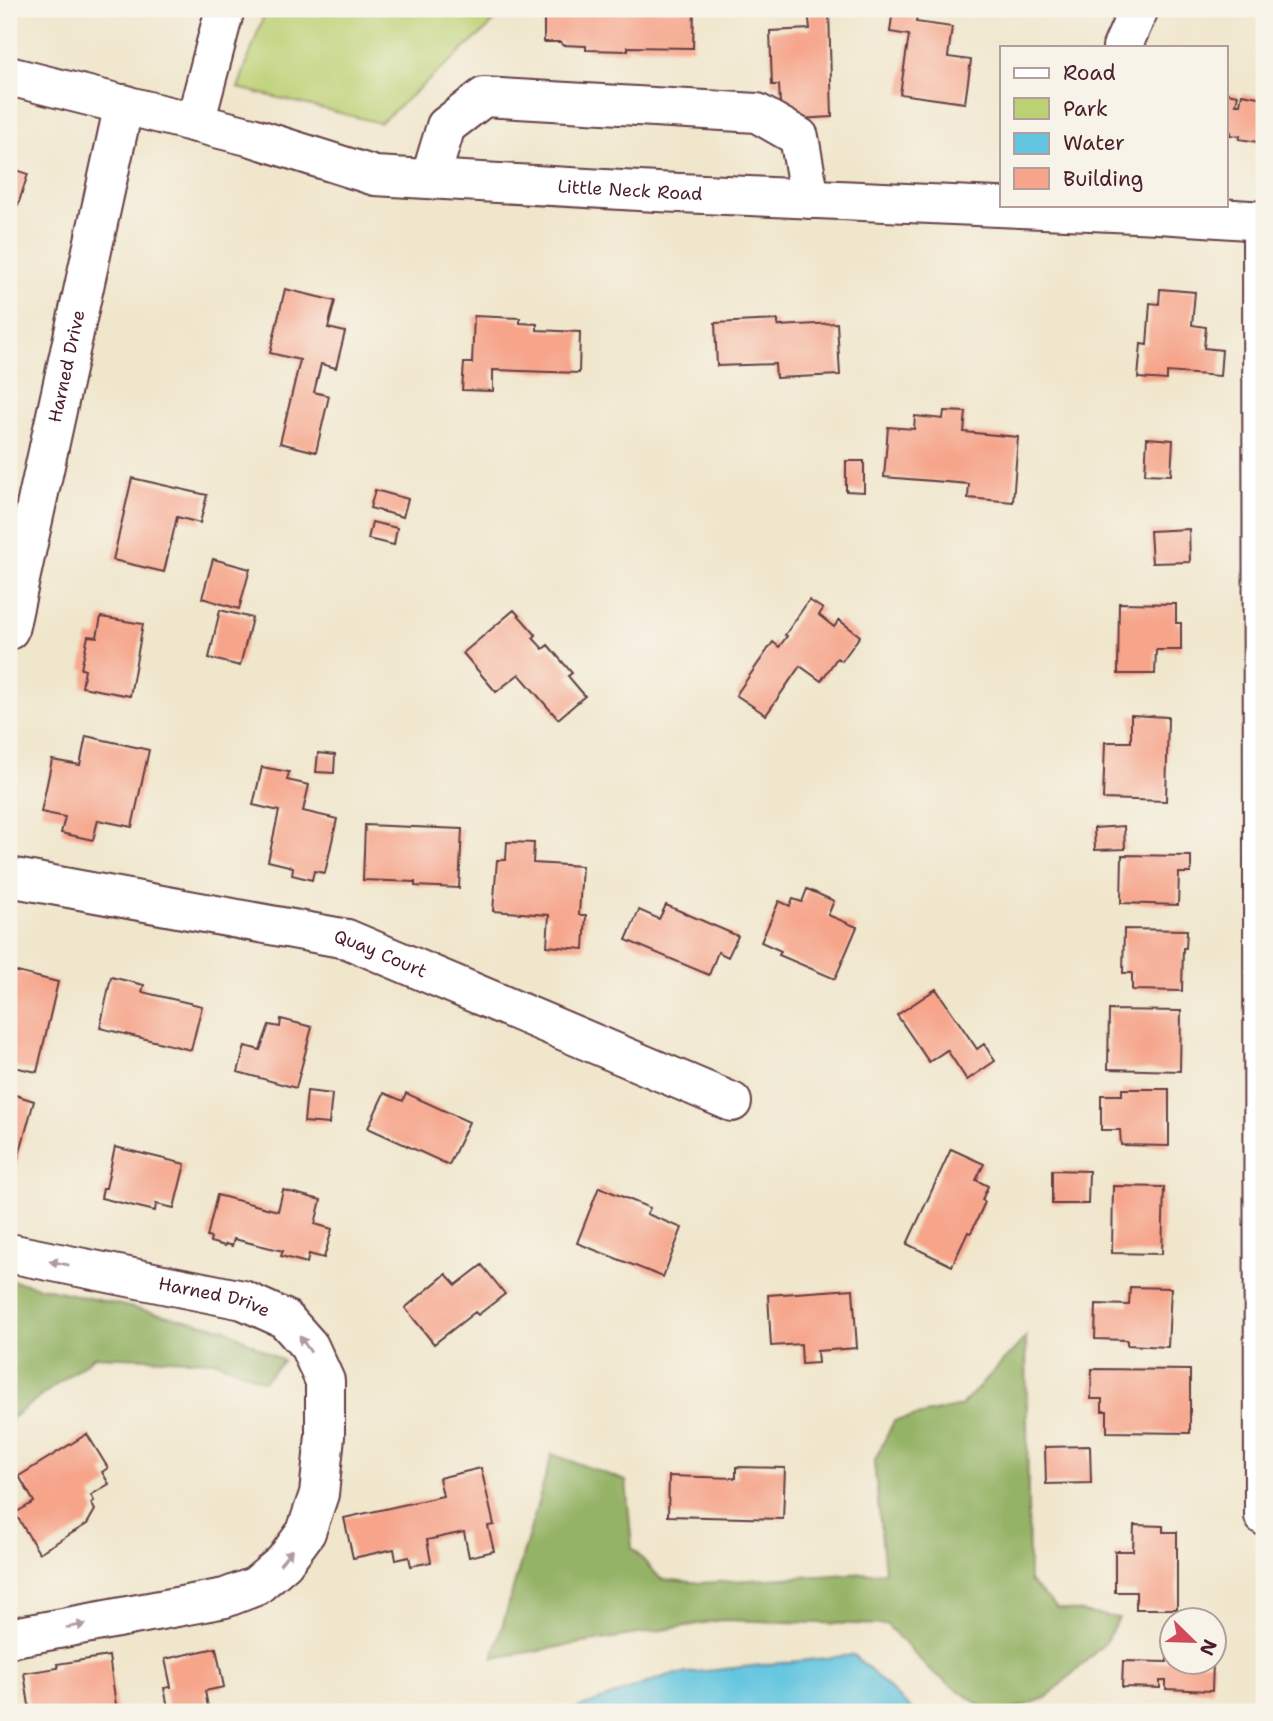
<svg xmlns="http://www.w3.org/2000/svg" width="1273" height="1721" viewBox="0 0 1273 1721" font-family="'Shantell Sans',sans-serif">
<rect width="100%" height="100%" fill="#f7f3e8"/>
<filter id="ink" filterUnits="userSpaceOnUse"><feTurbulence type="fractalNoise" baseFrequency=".0143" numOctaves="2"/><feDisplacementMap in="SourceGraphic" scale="14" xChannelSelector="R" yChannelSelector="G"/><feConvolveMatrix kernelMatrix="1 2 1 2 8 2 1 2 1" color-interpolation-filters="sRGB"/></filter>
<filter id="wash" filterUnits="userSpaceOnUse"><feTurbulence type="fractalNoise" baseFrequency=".00686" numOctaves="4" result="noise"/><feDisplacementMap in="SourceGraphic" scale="28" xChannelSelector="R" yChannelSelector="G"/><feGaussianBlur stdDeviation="1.57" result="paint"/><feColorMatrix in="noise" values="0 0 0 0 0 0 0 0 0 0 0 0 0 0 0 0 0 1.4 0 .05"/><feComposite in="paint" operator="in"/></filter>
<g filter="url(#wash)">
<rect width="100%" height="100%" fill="#f0e6cc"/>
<!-- green -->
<path fill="#bcd174" stroke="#837850" stroke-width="2" d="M266,9h236l-14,19 -108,95 -142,-35z"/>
<!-- forest -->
<path fill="#95b366" stroke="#706948" stroke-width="2" d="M9,1280l217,49 57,32 -19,20 -47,-20 -122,-5 -86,64z
M1026,1337l3,244 28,27 62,10 -15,26 -58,54 -40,14h-17l-58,-41 -44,-46 -165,-5 -229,38 59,-204 74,27 6,67 29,31 40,4 184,-11 -11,-110 20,-41 67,-15z"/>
<!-- water -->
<path fill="#61c5df" stroke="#567285" stroke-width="2" d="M854,1655l60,57h-346l101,-37z"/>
<g id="blocks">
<!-- building -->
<path fill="#f6a58b" d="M544,9h150l-1,39 -65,-1v4l-42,-1v-4l-24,-1 -1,-3h-17z
M808,9h21l3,108 -51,3 -2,-35h-7l-2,-54 40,-2z
M893,9h25l-2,13 36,5 -4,30 23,3 -6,43 -65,-9 9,-59 -19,-3z
M1226,93l12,2 -2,9h4l2,-10 22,4v45l-25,-4 1,-3 -10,-1 1,-3 -5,-1z
M9,158l4,1 -3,9 18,6 -10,31 -9,-3z
M285,289l50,12 -7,27 17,4 -9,36 -15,-4 -7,28 15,4 -13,56 -36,-9 20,-83 -30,-7z
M1160,289l35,3 -3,33 14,2 -2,21 18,2 -2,26 -53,-4v8l-29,-2 3,-34 6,1 3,-42 9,1z
M474,316l46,2v5l17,1v6l43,2 -1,41 -86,-3v21l-31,-1 2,-27h8z
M778,320v6l59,-3 3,52 -64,3 -1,-14 -58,2 -2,-43z
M944,411l22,1 -2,20 54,5 -5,65 -45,-4 1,-14 -85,-7 4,-50 26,2 1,-13 28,3z
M1147,438l26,2 -2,35 -26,-1z
M846,461h18v31l-18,-1z
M132,478l75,17 -7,28 -23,-6 -13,55 -51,-12z
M375,490l33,9 -5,18 -33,-9z
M372,522l25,6 -3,17 -26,-6z
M1189,529l1,33 -38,1 -2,-32z
M213,559l37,10 -11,40 -37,-11z
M809,600l14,9 -4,6 15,12 5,-7 21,16 -18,25 -5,-3 -16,23 -21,-15 -34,49 -30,-20 37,-53 6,5 8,-11 -2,-1z
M1119,603l57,1v19h5v27h-25l-1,24h-37z
M220,610l32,8 -12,48 -31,-8z
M514,610l22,25 -3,3 10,11 5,-4 24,28 -4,3 17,20 -27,23 -39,-45 -23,18 -33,-39z
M101,617l42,7 -13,72 -48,-9 3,-17 -4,-1 7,-33 9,1z
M1131,715l37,2 -2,84 -63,-2 2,-57h26z
M86,736l63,14 -17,77 -34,-7 -5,20 -32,-7 4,-16 -24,-5 11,-52 28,5z
M318,753l17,2 -1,18 -18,-1z
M262,767l27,5 -2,8 22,5 -6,26 34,8 -12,54 -11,-2 -2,9 -20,-5 1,-8 -25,-6 11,-50 -26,-6z
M365,825l97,4 -3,59 -44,-2v-4l-52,-2z
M1124,826l1,23 -30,1 -1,-22z
M507,842l27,1 -1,20 49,3 -3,49h7l-2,34 -37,-3 2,-31 -56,-4 4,-51h9z
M1122,855l69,1v17h-12l-1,32 -57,-2z
M807,889l27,12 -6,14 29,12 -22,52 -56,-24 2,-4 -20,-9 18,-41 11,5 3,-7 9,3z
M666,905l72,31 -10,21 -10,-5 -9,23 -83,-35 13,-30 20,9z
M1124,929l63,1 -1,18h-3l-1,43 -50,-1v-17h-9z
M13,971l45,11 -21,90 -28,-6v-74z
M111,977l33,8 -2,7 60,14 -11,44 -91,-22z
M936,989l41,60 7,-5 11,17 -28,19 -20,-30 -18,12 -32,-47z
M1109,1010l72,1 -1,60 -72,-2z
M281,1019l31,8 -16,61 -58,-16 7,-26 15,4 9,-25 11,2z
M1122,1089h47v57l-48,-1 -1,-15h-19v-35h21z
M307,1091l25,3 -3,30 -25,-2z
M9,1093l25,8 -24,87h-1z
M384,1093l19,8 3,-8 63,29 -20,43 -81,-37z
M115,1147l70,17 -11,44 -18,-4 -1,7 -54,-13 2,-10h3z
M951,1149l33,15 -8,16 12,6 -6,14 3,2 -14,31 -3,-1 -16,34 -45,-22z
M1052,1170l37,1 -1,33h-36z
M1113,1186l51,1 -2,67 -50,-1z
M599,1187l51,21 -3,6 35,14 -19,49 -86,-34z
M283,1190l38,10 -6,24 17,5 -8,29 -15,-4 -2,9 -26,-7 2,-5 -49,-12 -2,7 -6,-2 -1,2 -15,-4 1,-4 -4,-1 10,-42 61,16z
M482,1265l23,29 -27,21 -3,-3 -41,32 -29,-36 41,-34 10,11z
M1130,1287l41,1 -3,59 -41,-2v-5l-32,-1 1,-35 33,1z
M853,1289l4,59 -40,3 1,12 -16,1 -1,-20 -30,2 -3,-51z
M1092,1369l98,1v63l-83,-1v-21h-5v-12h-11z
M87,1434l21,34 -6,4 7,12 -18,11 3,6 -3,2 4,7 -8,14 -48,29 -24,-40 19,-11 -15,-26z
M1090,1446l1,37 -45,1 -1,-37z
M736,1467l49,1 -2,51 -115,-3 1,-40 67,2z
M481,1468l13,57 -6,1 6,25 -25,6 -5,-25 -37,8 4,22 -20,4 -2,-9 -13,3 -2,-11 -41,9 -9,-40 99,-22 -4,-18z
M1134,1525l29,1v6h14v77h-41v-17h-21v-41h18z
M216,1648l8,39 -19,4 4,21h-40l-5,-24 7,-1 -6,-28z
M1167,1653l5,1v8h41l-1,29 -46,-2v-8h-6v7l-38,-1 1,-26 44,1z
M109,1656l8,56h-61l-1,-3 -25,3 -6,-39 34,-5 -1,-4z
M1187,1708h24v4h-24z"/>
</g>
</g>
<g filter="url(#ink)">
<use href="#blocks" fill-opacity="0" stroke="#633d43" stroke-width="2"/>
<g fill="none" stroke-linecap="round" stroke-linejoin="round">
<!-- minor casing -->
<g stroke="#633d43" stroke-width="42">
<g id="minor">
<path d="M1122,47l17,-38"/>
<path id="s1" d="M9,76l243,61 123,39 282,16 502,22 105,7"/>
<path d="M195,123l30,-114"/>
<path d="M430,179l16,-53 38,-29 273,16 42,24 11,62"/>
<path d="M1262,221l2,1295"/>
<path id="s2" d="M9,630l115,-526"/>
<path id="s3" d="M9,877l338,62 385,163"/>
<path id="s4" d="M9,1253l234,47 42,19 24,27 16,35v55l-6,58 -13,38 -22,30 -28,24 -31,12 -216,40"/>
</g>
</g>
<!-- minor -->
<use href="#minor" stroke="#fff" stroke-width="38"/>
</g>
<!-- one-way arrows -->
<defs><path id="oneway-solid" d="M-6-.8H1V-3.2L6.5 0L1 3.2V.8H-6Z" transform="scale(1.75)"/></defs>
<g fill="#ae9aa0">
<use href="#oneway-solid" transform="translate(59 1263) rotate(-169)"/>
<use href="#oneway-solid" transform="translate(305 1344) rotate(-125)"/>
<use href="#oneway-solid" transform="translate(286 1557) rotate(-51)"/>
<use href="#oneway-solid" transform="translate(76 1626) rotate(-10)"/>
</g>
</g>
<g text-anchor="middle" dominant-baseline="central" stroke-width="5" stroke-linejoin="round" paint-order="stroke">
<!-- street labels -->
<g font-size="18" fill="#4a1f2b" stroke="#f7f3e8">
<text stroke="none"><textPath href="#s1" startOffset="635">Little Neck Road</textPath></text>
<text stroke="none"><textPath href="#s2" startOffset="270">Harned Drive</textPath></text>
<text stroke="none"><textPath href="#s3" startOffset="380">Quay Court</textPath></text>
<text stroke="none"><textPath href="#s4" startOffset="210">Harned Drive</textPath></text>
</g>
</g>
<!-- margin -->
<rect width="1273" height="1721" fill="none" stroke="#f7f3e8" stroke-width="35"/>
<!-- legend -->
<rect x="1000" y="46" width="228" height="161" fill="#f7f3e8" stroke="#b29e9c" stroke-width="2"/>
<rect x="1014" y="68" width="35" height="10" fill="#ffffff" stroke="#b29e9c" stroke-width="2"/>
<text x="1063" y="80" font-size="21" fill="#4a1f2b">Road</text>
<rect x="1014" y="98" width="35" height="21" fill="#bcd174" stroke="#b29e9c" stroke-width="2"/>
<text x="1063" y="116" font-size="21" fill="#4a1f2b">Park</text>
<rect x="1014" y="133" width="35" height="21" fill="#61c5df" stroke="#b29e9c" stroke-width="2"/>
<text x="1063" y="150" font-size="21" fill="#4a1f2b">Water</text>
<rect x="1014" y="168" width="35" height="21" fill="#f6a58b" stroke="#b29e9c" stroke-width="2"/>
<text x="1063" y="186" font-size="21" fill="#4a1f2b">Building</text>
<!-- north arrow -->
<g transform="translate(1193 1641) rotate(113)"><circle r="33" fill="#f7f3e8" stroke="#b29e9c" stroke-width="2"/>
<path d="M0-5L12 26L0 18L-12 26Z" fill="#d1495b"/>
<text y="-10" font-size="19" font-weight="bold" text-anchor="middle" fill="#4a1f2b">N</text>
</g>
</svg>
